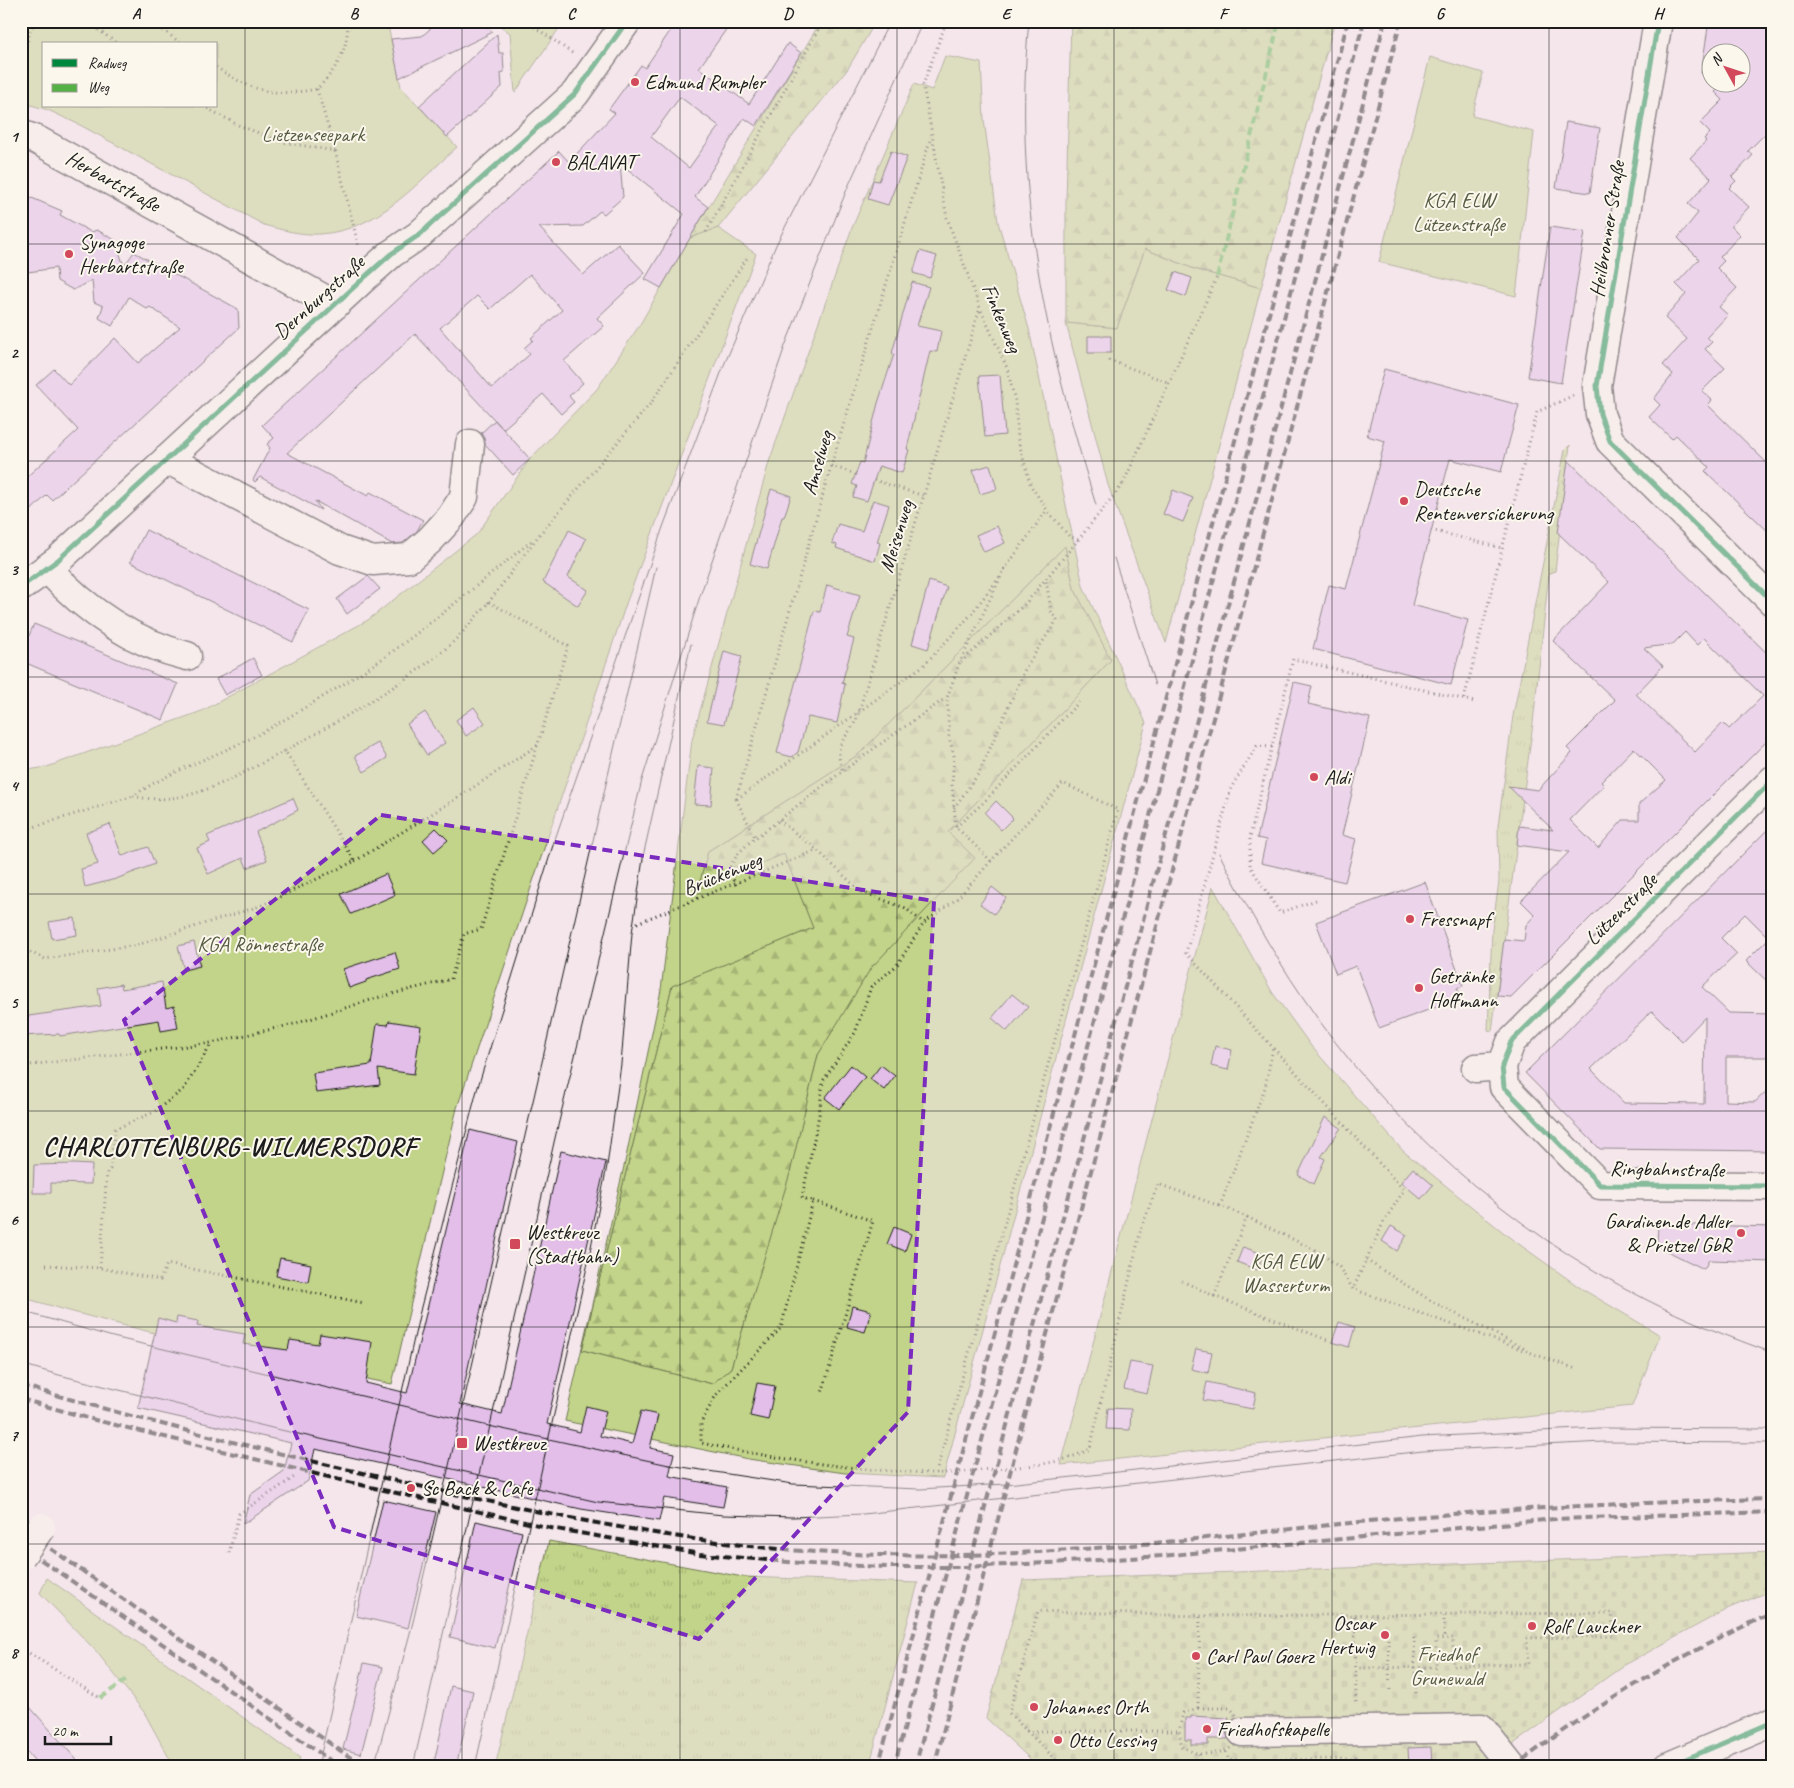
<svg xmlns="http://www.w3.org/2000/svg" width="1794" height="1788" viewBox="0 0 1794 1788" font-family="Caveat,sans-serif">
<defs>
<pattern id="grass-tufts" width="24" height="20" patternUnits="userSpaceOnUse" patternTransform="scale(1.25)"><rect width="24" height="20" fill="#c2d489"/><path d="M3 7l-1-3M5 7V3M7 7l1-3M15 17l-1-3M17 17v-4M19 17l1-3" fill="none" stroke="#a6b576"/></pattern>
<pattern id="forest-firs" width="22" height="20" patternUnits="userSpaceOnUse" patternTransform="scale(1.25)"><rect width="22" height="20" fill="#c2d489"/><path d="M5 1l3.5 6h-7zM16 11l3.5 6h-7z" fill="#a6b576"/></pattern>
<pattern id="cemetery-stones" width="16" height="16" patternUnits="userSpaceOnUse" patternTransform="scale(1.25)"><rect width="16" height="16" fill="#c2d489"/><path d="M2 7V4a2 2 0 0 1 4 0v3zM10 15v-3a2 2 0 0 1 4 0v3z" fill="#a6b576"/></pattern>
</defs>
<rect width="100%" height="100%" fill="#f4e6eb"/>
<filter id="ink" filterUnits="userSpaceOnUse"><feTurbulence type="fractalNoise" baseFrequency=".02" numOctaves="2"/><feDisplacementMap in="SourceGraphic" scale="10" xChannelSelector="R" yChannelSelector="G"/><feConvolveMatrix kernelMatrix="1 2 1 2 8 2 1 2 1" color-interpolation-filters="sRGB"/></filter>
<g filter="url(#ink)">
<!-- grass -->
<path fill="url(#grass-tufts)" stroke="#6f7852" d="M1570,445l-15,126 -6,2 -16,150 -41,308 -4,-1 4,-100 7,-48 -1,-56 15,-110 52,-266z
M549,1541l194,36 175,6 -49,184h-374z"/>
<!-- forest -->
<path fill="url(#forest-firs)" stroke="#6f7852" d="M821,21h55l-29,49 -129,158 -28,10z
M1071,21h264l-74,267 -67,-19 -49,-20 -28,79 -51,-5v-122z
M1065,546l9,42 37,72 -163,172 28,26 -38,41 -120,156 -27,118 -60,195 -19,16 -130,-34 90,-365 141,-57 -116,-38 11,-39 151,-97z"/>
<!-- cemetery -->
<path fill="url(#cemetery-stones)" stroke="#6f7852" d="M1773,1552v38l-44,18 -106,58 -142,101h-442l-53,-49 37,-138z"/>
<!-- green -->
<path fill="#c2d489" stroke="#6f7852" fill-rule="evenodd" d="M21,21h366l14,66 56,60c-41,37 -78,83 -137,87 -19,1 -38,-4 -56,-9l-184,-100 -32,-15 -27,-8zM44,44h172v62h-172z
M494,21h70l-49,72 -5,-60z
M945,56l36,7 3,57 14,102 31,107 54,257 63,137 -203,755 -98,-5 -97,-14 -183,-38 60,-259 36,-172 31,-250 77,-278 83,-234 62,-144 18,6zM1065,546l9,42 37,72 -163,172 27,26 -104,110 -53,87 -28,118 -59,195 -19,16 -130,-34 90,-364 141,-58 -29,-74 -86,35 10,-38 151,-97z
M1430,57l53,16 -11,43 62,16 -18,164 -137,-34z
M718,228l38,26 -129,347 -170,507 -65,276c-124,-25 -249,-50 -371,-87v-526l26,-4 155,-56 166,-91 109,-86 53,-75 67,-70 42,-63 51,-88z
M1145,249l49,20 67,19 -95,355 -58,-158 -42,-162 51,5z
M1213,887l59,105 39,54 92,105 106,86 73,52 78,46 -28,71 -571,59z
M47,1578l253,180 -3,9h-123l-30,-55 -48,-61 -56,-58z"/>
<!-- building -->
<path fill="#e2bee9" stroke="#1c1c1c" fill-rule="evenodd" d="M439,21h40l14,11 -94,46 -8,-39 31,-3z
M677,21h55l-33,47 50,36 39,-61 13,10 -45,73 -12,-8 -49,79 13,10 -47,81 -16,-9 39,-65 -64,-51 3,34 -19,17 -4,-3 -17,15 -44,1 44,48 35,-31 27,29 -48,45 7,8 -40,35 19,22 -14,13 5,6 -13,12 -18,-20 -40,35 -88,-95 -128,119 81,43 2,-4 53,28 -6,11 -14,12 -11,1 -77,-43 6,9 -61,-33 -5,5 -2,-2 17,-32 -3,-4 7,-6 -12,-13 297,-274 10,11 46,-49 -6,-4 32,-44 4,3zM680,97l39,29 -30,42 -38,-31zM530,274l32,36 -31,28 2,2 -9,8 6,6 -38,34 -52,-60 37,-32 13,13z
M1709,21h64v105l-25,25 5,4 -21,22 4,4 -7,7 20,19 -18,19 9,9 -20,22 4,4 -7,7 20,20 -18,19 9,8 -21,22 5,5 -7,7 20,19 -23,23 10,9 -4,5 65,64v67l-68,-65 4,-4 -33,-32 -4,4 -23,-22 11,-12 -6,-6 19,-25 -10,-9 24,-26 -22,-21 21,-24 -10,-10 23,-25 -21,-21 20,-25 -10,-9 23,-26 -21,-20 16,-17 -2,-2 6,-6 -10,-10 23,-23 -8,-8 3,-3 -17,-16zM1712,52h30v30h-30z
M497,34l2,19h4l1,19 -3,1 1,14 -55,50 -28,-31z
M1566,122l34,6 -10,65 -34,-5z
M891,151l16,6 -19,48 -20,-6 5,-19 6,1z
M32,198l30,13 -2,4 31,17 6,-2 18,10 9,26 10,-14 104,57 1,19 -187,172 -5,-5 -26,25v-38l57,-52 -42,-45 18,-16 15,16 46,-47 23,25 42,-36 -30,-20 -3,2 -18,-12 -17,29 -13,-8 4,-12 -9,-4 -2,-22 -19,10 -16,-9 -1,-13 -35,5v-72h7z
M1550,227l35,5 -24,151 -33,-6z
M920,251l17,5 -7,22 -17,-5z
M1175,272l17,6 -6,19 -18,-7z
M912,282l17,5 -12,39 24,5 -4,21 -7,-1 -23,98 2,1 -7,23 -23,-7 -12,35 -14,-4 4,-11 -5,-2 8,-22 3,1 15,-60 16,-49 -2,-1z
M1088,336h23v17h-23z
M1384,369l135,36 -18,67 -51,-13 -38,146 56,15 -17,65 -138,-36 16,-64 17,4 39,-148 -18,-5z
M1000,375l5,60 -20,2 -6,-61z
M495,420l35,39 -17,16 -28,-31 -4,-11z
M1568,460l205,199v76l-262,262 -14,-1 7,-57 20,2 2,-16 9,-10 -14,-14 48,-49 -52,-7 2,-19 34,4 -45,-44 30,4 34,-37 -5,-5 48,-48 -62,-59 56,-59 -51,-49zM1685,632l12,13 7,-7 59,58 -34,33 -6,-6 -28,29 -59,-58 27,-28 -19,-18 29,-4zM1634,748l32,32 -27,24v16h-16l-25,28 -28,-28 34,-35 -3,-3z
M990,465l7,24 -17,5 -7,-24z
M771,489l20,7 -7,21h-2l-15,52 -17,-5z
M1173,490l20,8 -10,24 -20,-8z
M873,500l16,5 -12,37 3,1 -5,18 -39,-13 1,-3 -5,-2 6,-19 24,7z
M997,526l8,17 -21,9 -8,-17z
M146,530l163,80 -16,32 -163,-80z
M569,530l17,9 -18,38 20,13 -10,16 -35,-24z
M368,576l12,13 -33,25 -10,-15z
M929,581l18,6 -19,62 -16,-5z
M827,585l33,10 -13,42 7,2 -12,44 3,1 -8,39 -29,-6 -10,35 -6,5 -15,-4 37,-142 6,1z
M34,624l144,60 -15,36 -142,-59v-7z
M724,651l18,5 -18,68 -17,-3z
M253,658l9,17 -37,20 -9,-16z
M1294,682l18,4 -4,18 62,14 -28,117 14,4 -11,43 -84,-19 5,-23 -9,-2z
M474,707l11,16 -19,13 -10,-16z
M425,712l20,31 -18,12 -20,-31z
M378,743l9,15 -23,14 -9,-16z
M698,766l16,2 -3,37 -17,-1z
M293,798l5,12 -42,22 11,28 -20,8 -4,-10 -35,16 -11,-26 13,-6 -3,-6z
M996,801l17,17 -12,12 -16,-17z
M110,824l12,32 26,-9 7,17 -39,15 -31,8 -4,-18 17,-5 -12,-31z
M1773,824v163l-27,-26 23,-23 -24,-24 -24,24 16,16 -35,33 27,26 44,1v43h-47v44l29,1 18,-17v66l-173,-2 -75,-76zM1652,1011l30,30 23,-24 -1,87 -80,-1 -33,-34z
M436,828l12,12 -14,12 -11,-12z
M386,874l9,21 -44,19 -10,-20z
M1425,882l38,104 -6,2 4,10 -82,30 -23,-62 -20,8 -20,-52z
M992,887l14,11 -12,16 -14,-10z
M75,918l2,17 -25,4 -3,-17z
M194,942l6,24 -16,4 -6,-24z
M395,952l5,17 -34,11v2l-17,6 -6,-19z
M162,982l4,26 8,-2 4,22 -17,3 -2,-11 -99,16 -1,-2 -38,2v-19l80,-11 -3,-18 23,-4 1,5z
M1012,994l16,13 -21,24 -15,-13z
M389,1021l32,5 -7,48 -36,-5 2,16 -64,8 -3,-20 58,-8 6,-41 11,1z
M1215,1046l17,4 -4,20 -17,-4z
M851,1065l14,12 -26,32 -14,-11z
M881,1065l14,11 -11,14 -14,-11z
M1325,1117l16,11 -20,29 4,2 -11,25 -16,-9z
M470,1130l48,12 -58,262 42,10 59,-263 45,11 -59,262 33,8 6,-26 20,5 -6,25 32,8 9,-33 17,4 -8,33 24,5 -5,23 58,11 -4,20 -59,-9 -5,23 -78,-12 -266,-60 -7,32 -65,43 7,-29 34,-24 7,-28 -153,-35 20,-90 18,5 1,-6 21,4 -1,5 48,8 -2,10 45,6 2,-10 28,4 2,-10 52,8 -6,41 41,10z
M74,1164l18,1 -1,19 -40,-1v10h-18l1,-28z
M1413,1168l20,17 -12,14 -20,-17z
M1658,1224l115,3v35l-64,-2 -5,9 -47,-23z
M1391,1226l16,9 -10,16 -15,-10z
M894,1227l17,7 -6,17 -18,-7z
M1243,1247l20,7 -6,16 -20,-8z
M280,1258l31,6 -3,18 -32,-6z
M852,1306l19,5 -6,21 -18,-5z
M1339,1322l16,5 -6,20 -17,-5z
M1196,1349l16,3 -4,21 -17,-4z
M1130,1362l23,4 -6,28 -23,-5z
M1207,1382l49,11 -3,16 -50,-9z
M757,1383l18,3 -7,34 -18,-4z
M1108,1408l23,1 -1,21 -24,-1z
M383,1500l53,12 -28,116 -52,-12z
M476,1521l46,11 -27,116 -45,-11z
M364,1663l19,4 -22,87 -18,-5z
M451,1686l22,5 -17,76h-23z
M21,1697l62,70h-43l-19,-22z
M1191,1716l38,2 -3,14 2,7h-20v6h-17v-5h-6v-22h6z
M1431,1747l1,20h-23l-1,-19z"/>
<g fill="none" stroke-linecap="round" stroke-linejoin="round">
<!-- minor casing -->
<g stroke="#1c1c1c" stroke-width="31">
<path id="minor" d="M1658,21l-61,365 3,28 10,27 163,161
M21,134l16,6 298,165
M167,459l173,91 33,11 36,-3 21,-18 21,-23 13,-20 6,-53
M47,568c39,43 84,74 140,88
M21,587l37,-27 308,-284 25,-22 28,-19 156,-141 52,-73
M1773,780l-262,262 -9,24 2,21 96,98 173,1
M1476,1068l26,-2
M1242,1732l239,-4 31,39
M1667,1767l106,-45"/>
</g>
<!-- path -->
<path stroke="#1c1c1c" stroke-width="3" stroke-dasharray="1 4" stroke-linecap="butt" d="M86,21l32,23
M151,21l31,23
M526,21l49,34
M944,28l-21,57 24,133 33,90 27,60 8,33 3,39 13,46 16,24 22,26 9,4 -53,64 -64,58
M21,65l10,-37 6,-7
M216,67c37,25 57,30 101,22 20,-20 31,-39 31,-68
M317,89l18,62 24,97
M203,106l35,19 44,17 53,9
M706,232l117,-211
M1109,360l61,23
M831,466l25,8
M874,480l50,16
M1123,484l94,-207
M1431,530l71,18
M1004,570l43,-60
M1464,699l73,-287 37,-17
M1272,747l-15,-1 -26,42 -45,165 218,237 -21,33 -30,66
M285,751c57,-32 115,-64 165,-106 14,-13 26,-29 39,-43
M842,769c-8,-24 1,-27 14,-48l124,-413
M736,799l95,-333 100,-329
M736,799l19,38
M737,799l187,-134 44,-47 33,-43
M954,808l25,-35 47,-106 31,-47 -6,-9 -5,-31
M779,820l38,30 43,41 45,17 19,15
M956,827l27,-24 96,-101
M21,831l112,-35
M355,861l96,-59 87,-57
M991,861l-33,37 -34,25 -27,42 -26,22 -16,46 -32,48 -4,34 -17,83 11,3 -32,127 -65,67 -15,28v20c76,16 154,28 233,30 20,1 40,-3 60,-4 34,-3 65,-4 96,-20l51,-220 17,-45 62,22
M736,885l-7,-14c7,-24 35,-38 53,-53 53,-43 108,-81 164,-120
M1316,900l-36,13 -30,-47v-29l43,-178 182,43
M637,923l180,-73
M21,948l24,11 92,-14 123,-39 95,-45 -70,-110c-47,24 -98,58 -152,45 43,-29 94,-43 139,-69 36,-21 73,-43 107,-66 54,-38 104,-81 155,-122
M21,1066l190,-23 83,-19 86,-27 71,-18 13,-45 17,-5 87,-283 -79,-44 50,-67 112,-132 96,-145
M813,1201l60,20 -51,172
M1247,1217l74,36 18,14 14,22 223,80
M1366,1260l67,42 94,48
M46,1265l54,3 60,12 7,-16 197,39
M100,1268l7,-96 3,-3 5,-40 39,-17 30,-23 27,-45
M1182,1281l32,15 33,-79 -27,-11 45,-118 8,-40
M1214,1296l116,45
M936,1473l182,-663 -55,-27 -72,78 -35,-34 -4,-42 2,-29 -5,-19 -2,-39 12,-34 46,-96
M229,1553l10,-39 57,-38
M1444,1615v23
M1355,1616l1,89
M1414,1637l2,56
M1388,1639l2,54
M21,1648l79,50
M1198,1708h32c27,28 3,47 -29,46 -6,0 -13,-5 -19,-7l-3,-16 4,-18z
M1198,1708l2,-92
M1026,1731h153
M1226,1752l3,8 126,-1
M1199,1754l1,13
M1063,1767l-54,-54 29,-102 162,5 412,-3 1,23 -86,2 1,26 -75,2v-28l-17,1v28l-80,1
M1355,1767l1,-13"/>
<!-- minor -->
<use href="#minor" stroke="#fbf7ec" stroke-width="28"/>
<!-- tram -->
<path stroke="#1c1c1c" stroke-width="1" d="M1029,21c-17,171 17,322 67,484
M1114,558l41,127
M1219,853c25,49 52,97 83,143 86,128 207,232 343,303 41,21 84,38 128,54
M21,1311l92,26 371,88 185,40 124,19 127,5 87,-5 85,-9 330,-38 177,-9 174,1
M21,1364l38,11 213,53 326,74 125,13 70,2 70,-3 560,-63 181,-9 169,1
M318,1767l103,-460 56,-217 77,-248 109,-315 61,-162 52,-120 114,-224
M374,1767l39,-145 243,-1055
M413,1767l142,-629 87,-358 58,-184 85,-250 62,-157 76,-168
M475,1767l112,-500 20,-101 14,-102 11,-131 12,-81 47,-208"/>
<!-- rail -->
<path stroke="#1c1c1c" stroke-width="4" stroke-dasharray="8 4" stroke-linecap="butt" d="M21,1385c128,38 259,69 389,99 157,35 313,68 474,71 170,4 338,-20 506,-36 128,-11 255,-17 383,-20
M21,1399l74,21 262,64 194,44 149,26 111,10 76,3h77l104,-5 93,-6 394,-37 218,-7
M21,1528l343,239
M21,1546l319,221
M878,1767l470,-1746
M894,1767l470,-1746
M915,1767l470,-1746
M934,1767l85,-329 382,-1417
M1513,1767c82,-61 167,-113 260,-154"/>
<!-- minor-bridge casing -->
<g stroke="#1c1c1c" stroke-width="31" stroke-linecap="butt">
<path id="minor-bridge" d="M21,1556l20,-29"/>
</g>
<!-- path-bridge -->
<path stroke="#1c1c1c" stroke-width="3" stroke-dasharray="1 4" stroke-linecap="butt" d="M1078,540l45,-56"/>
<!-- minor-bridge -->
<use href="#minor-bridge" stroke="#fbf7ec" stroke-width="28"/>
<!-- quiet -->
<path stroke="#55b145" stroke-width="4" stroke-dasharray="8 4" stroke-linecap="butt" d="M1217,277l62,-256
M100,1698l26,-18"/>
<!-- cycleway casing -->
<g stroke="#fbf7ec" stroke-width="8">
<path id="cycleway" d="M1658,21l-61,365 3,28 10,27 163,161
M21,587l37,-27 308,-284 25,-22 28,-19 156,-141 52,-73
M1773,780l-262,262 -9,24 2,21 96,98 173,1
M1667,1767l106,-45"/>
</g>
<!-- cycleway -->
<use href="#cycleway" stroke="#00873e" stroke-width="5"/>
</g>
</g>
<!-- marked area -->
<path d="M0 0H1794V1788H0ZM381,815l553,86 -26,511 -209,227 -365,-112 -210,-507z" fill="#f4e6eb" fill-opacity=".55" fill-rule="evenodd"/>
<path fill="none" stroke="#7b2cbf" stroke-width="4" stroke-dasharray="10 6" stroke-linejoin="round" d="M381,815l553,86 -26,511 -209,227 -365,-112 -210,-507z"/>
<!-- grid -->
<path fill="none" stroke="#1c1c1c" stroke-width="1" stroke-opacity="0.55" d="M245,21v1746M462,21v1746M680,21v1746M897,21v1746M1114,21v1746M1332,21v1746M1549,21v1746M21,244h1752M21,461h1752M21,677h1752M21,894h1752M21,1111h1752M21,1327h1752M21,1544h1752"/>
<!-- markers -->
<g fill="#d1495b" stroke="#fbf7ec" stroke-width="2">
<circle cx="635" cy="82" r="5"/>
<circle cx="556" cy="162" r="5"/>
<circle cx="69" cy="254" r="5"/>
<circle cx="1404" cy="501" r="5"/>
<circle cx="1314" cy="777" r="5"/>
<circle cx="1410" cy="919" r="5"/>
<circle cx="1419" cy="988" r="5"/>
<circle cx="1741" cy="1233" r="5"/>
<rect x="509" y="1238" width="12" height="12" rx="2.5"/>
<rect x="456" y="1437" width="12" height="12" rx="2.5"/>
<circle cx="411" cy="1488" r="5"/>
<circle cx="1532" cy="1626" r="5"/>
<circle cx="1385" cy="1635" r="5"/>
<circle cx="1196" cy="1656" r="5"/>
<circle cx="1034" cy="1707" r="5"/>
<circle cx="1207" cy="1729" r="5"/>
<circle cx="1058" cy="1740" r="5"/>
</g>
<g text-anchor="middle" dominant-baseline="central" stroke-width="4" stroke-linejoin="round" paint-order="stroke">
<!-- poi labels -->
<g font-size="21" fill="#1c1c1c" stroke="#fbf7ec" text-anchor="start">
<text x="645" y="82">Edmund Rumpler</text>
<text x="566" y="162">BĀLAVAT</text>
<text x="79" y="242">Synagoge<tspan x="79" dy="24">Herbartstraße</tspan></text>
<text x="1414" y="489">Deutsche<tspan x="1414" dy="24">Rentenversicherung</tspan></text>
<text x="1324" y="777">Aldi</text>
<text x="1420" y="919">Fressnapf</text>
<text x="1429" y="976">Getränke<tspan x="1429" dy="24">Hoffmann</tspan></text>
<text x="1731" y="1221" text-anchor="end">Gardinen.de Adler<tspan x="1731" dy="24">&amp; Prietzel GbR</tspan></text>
<text x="526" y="1232">Westkreuz<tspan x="526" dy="24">(Stadtbahn)</tspan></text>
<text x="473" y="1443">Westkreuz</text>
<text x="421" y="1488">Sc Back &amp; Cafe</text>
<text x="1375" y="1623" text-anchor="end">Oscar<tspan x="1375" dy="24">Hertwig</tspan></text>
<text x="1542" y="1626">Rolf Lauckner</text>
<text x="1206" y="1656">Carl Paul Goerz</text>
<text x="1044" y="1707">Johannes Orth</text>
<text x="1217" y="1729">Friedhofskapelle</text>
<text x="1068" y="1740">Otto Lessing</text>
</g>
<!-- park labels -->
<g font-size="21" fill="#565c42" stroke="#fbf7ec">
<text x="313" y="134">Lietzenseepark</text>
<text x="1459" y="200">KGA ELW<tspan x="1459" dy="24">Lützenstraße</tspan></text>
<text x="260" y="944">KGA Rönnestraße</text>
<text x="1286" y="1261">KGA ELW<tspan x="1286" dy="24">Wasserturm</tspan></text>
<text x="1447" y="1654">Friedhof<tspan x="1447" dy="24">Grunewald</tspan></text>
</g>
<!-- street labels -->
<g font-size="21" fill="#1c1c1c" stroke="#fbf7ec">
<text transform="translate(113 181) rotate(29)">Herbartstraße</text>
<text transform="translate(1607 229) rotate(-81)">Heilbronner Straße</text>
<text transform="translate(319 297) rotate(-42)">Dernburgstraße</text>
<text transform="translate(1002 318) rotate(67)">Finkenweg</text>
<text transform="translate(817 463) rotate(-74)">Amselweg</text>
<text transform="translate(896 536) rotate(-73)">Meisenweg</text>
<text transform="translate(722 874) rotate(-22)">Brückenweg</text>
<text transform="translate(1621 909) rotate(-45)">Lützenstraße</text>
<text transform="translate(1667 1169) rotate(1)">Ringbahnstraße</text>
</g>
<!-- district labels -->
<g font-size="26" font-weight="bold" letter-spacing="1" fill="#1c1c1c" stroke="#fbf7ec">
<text x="230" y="1146">CHARLOTTENBURG-WILMERSDORF</text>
</g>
</g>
<!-- margin -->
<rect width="1794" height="1788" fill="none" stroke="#fbf7ec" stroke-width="55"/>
<!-- legend -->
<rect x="42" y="42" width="175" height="65" fill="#fbf7ec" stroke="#a29f99"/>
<rect x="52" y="59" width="25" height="8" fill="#00873e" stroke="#a29f99"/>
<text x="88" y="68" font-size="15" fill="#1c1c1c">Radweg</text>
<rect x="52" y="84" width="25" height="8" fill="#55b145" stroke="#a29f99"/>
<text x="88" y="92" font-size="15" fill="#1c1c1c">Weg</text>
<!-- north arrow -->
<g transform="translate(1726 68) rotate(310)"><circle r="24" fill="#fbf7ec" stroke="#a29f99"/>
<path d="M0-4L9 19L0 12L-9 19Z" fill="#d1495b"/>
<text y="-8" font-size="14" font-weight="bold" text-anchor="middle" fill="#1c1c1c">N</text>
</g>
<!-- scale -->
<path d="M45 1736v8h66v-8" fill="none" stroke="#1c1c1c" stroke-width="2.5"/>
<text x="52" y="1736" font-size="15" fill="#1c1c1c" stroke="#fbf7ec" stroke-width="4" paint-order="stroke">20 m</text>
<rect x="28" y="28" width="1738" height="1732" fill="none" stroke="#1c1c1c" stroke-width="2"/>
<g font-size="16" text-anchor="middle" font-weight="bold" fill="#1c1c1c">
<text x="136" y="19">A</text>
<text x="354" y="19">B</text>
<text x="571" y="19">C</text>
<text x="788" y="19">D</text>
<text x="1006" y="19">E</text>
<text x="1223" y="19">F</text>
<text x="1440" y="19">G</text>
<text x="1658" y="19">H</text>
<text x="14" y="142">1</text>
<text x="14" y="358">2</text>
<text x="14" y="575">3</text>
<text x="14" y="791">4</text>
<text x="14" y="1008">5</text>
<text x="14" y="1225">6</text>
<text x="14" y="1441">7</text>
<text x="14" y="1658">8</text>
</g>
</svg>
